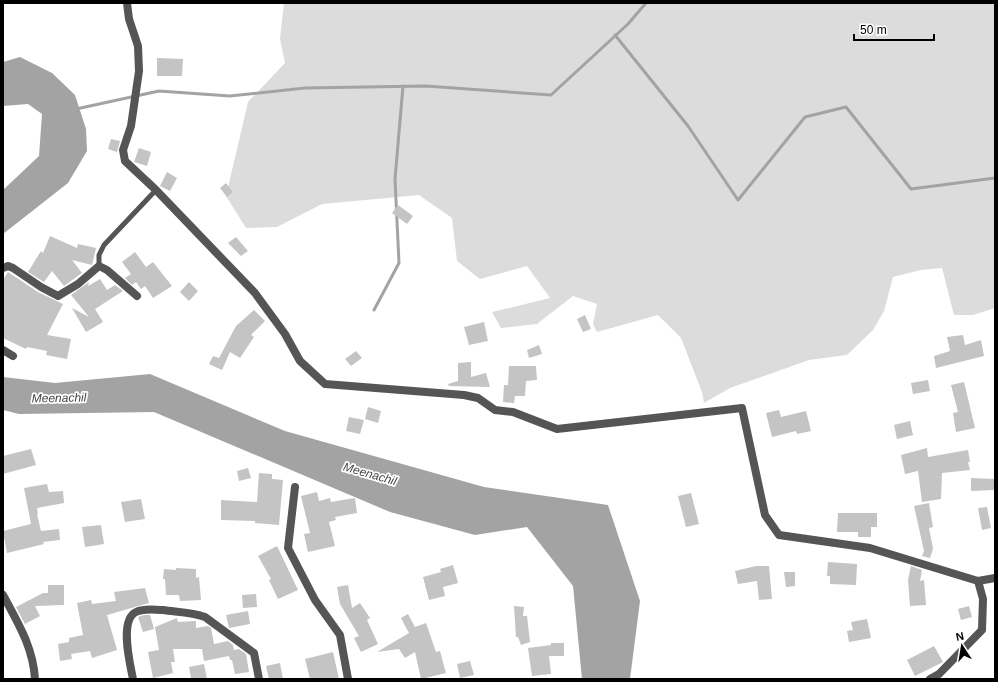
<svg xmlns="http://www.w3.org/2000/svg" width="998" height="682" viewBox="0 0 998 682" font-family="Helvetica,sans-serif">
<rect width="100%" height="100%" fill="#fff"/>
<!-- green -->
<path fill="#dcdcdc" d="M284,3h711v305l-22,7h-19l-12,-47 -21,2 -28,7 -9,34 -11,19 -26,25 -38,5 -79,28 -26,15 -2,-11 -21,-54 -23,-23 -61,17 -4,-8 4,-20 -24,-8 -36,28 -36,4 -9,-16 58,-14 -23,-32 -47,13 -23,-18 -5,-43 -33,-23 -97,9 -45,23 -31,1 -20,-32 22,-94 37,-39 -5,-24z"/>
<!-- water -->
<path fill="#a3a3a3" d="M20,57l32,16 23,22 11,34 1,22 -19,32 -65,51v-44l36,-34 3,-42 -14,-10 -25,2v-44z
M150,374l135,57 199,56 124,18 32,96 -10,78h-48l-9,-93 -46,-59 -52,8 -85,-23 -236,-100 -135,2 -16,-4v-33l52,6z"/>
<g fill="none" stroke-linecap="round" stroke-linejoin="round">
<!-- stream -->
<path stroke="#a3a3a3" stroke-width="3" d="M615,35l73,91 50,74 67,-83 41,-10 65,82 84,-11
M76,109l83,-18 71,5 75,-8 121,-2 125,9 77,-71 18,-21
M374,310l25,-47 -4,-84 8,-93"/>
</g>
<!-- building -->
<path fill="#c4c4c4" d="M157,58l26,1 -1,17h-25z
M111,139l9,2 -3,11 -9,-3z
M139,148l12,4 -4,14 -13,-4z
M167,172l10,6 -7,13 -10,-5z
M226,183l7,9 -6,5 -7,-9z
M398,205l15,11 -6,8 -15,-11z
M50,236l27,12 1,-4 18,4 -4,17 -20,-5 10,13 -18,13 -12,-15 -8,11 -16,-10 13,-21 2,2z
M236,237l12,14 -7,5 -13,-13z
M135,252l11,15 7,-5 19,24 -19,12 -8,-12 -4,3 -5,-7 -4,3 -7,-7 6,-4 -9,-12z
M8,272l30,20 25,12 -16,31 24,4 -4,20 -21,-4 1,-4 -20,-4 -1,2 -23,-11v-58z
M100,279l7,11 8,-5 8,6 -28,18 8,13 -17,10 -14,-24 17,9 -18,-22 18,-13 -1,4z
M189,282l9,9 -9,10 -9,-9z
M254,310l11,11 -14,14 3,2 -14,21 -10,-6 -8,18 -13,-6 4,-8 6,2 17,-32z
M585,315l6,14 -8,3 -6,-13z
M484,322l4,19 -19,4 -5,-18z
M963,335l2,10 16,-5 3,16 -48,12 -2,-12 16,-5 -3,-14z
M539,345l3,9 -13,4 -2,-8z
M356,351l6,7 -11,8 -6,-7z
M471,362v15l15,-4 4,14 -41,-1 -1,-2 10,-3v-18z
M509,366h27l1,14 -11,1 -1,15h-10l-1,7 -11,-1 1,-17h4z
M928,380l2,11 -17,3 -2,-11z
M964,382l11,46 -19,4 -3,-19 5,-1 -7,-27z
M368,407l13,4 -3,12 -13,-4z
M779,410l2,7 25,-6 5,20 -14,3 -1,-3 -24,6 -6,-24z
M349,417l15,3 -4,14 -14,-3z
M910,421l3,14 -16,4 -3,-14z
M927,448l1,9 40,-7 2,12h-2l2,8 -28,3 -1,26 -19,3 -4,-31 -13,3 -4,-19z
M31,449l5,16 -33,9v-18z
M248,468l3,10 -12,3 -2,-10z
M259,473l13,1v5l11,1 -4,45 -24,-2v-2l-34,-1v-20l36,2z
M971,478l24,1v11l-24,1z
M47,484l2,8 14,-1 1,12 -27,5 1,6h-1l4,17 18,-2 1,11 -17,2 1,2 -37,9 -4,-22 28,-7 -7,-36z
M317,492l2,9 11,-3 1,4 24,-4 2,15 -22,4 1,3 -7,2 6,24 -27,6 -4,-18 6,-1 -9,-37z
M691,493l8,31 -13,3 -8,-31z
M141,499l4,20 -20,3 -4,-20z
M929,503l4,24 -4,1 4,21 -3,9 -8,-2 2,-5 -10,-45z
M987,507l4,21 -9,2 -4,-22z
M838,513h39v14h-6v10h-13v-5h-21z
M101,525l3,19 -19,3 -3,-20z
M277,546l21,44 -20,9 -9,-19 2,-1 -13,-23z
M828,562l29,2 -1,21 -26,-1v-8h-3z
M453,565l5,18 -15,4 2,9 -16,4 -6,-23 18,-5 -1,-3z
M756,566h13l3,33 -13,1 -2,-19 -19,3 -3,-13z
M911,566l11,4 -2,11 4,-1 2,25 -16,1 -2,-26z
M176,568l20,1v9l3,-1 2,23 -21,1 -1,-6h-13l-1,-16h-2l1,-10 12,1z
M784,572h11v14l-9,1z
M48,585h16v20l-29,1 5,10 -15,8 -9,-17 27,-14h5z
M348,585l4,23 8,-5 10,15 -3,2 11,24 -17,8 -7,-14 5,-2 -19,-32 -3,-17z
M145,588l4,15 -42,12 10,35 -25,8 -2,-7 -19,3 1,5 -12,2 -2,-17 11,-2v-4l14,-3 -6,-32 14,-3 1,4 24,-3 -2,-9z
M256,594l1,13 -14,1 -1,-13z
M514,606l10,1 -1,9h4l3,26 -9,3 -3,-8h-2z
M969,606l3,11 -11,3 -3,-11z
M248,611l2,13 -21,4 -3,-13z
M408,614l7,13 11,-4 10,29 4,-1 6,22 -25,6 -6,-27 -10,6 -6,-9 -22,3 32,-19 -8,-15z
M144,615h6l4,14 -11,3 -5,-15z
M177,618l1,4 18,-1v7l12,-2 3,2 3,16 14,-3 5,4 1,5 5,-1 7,5 3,18 -14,2 -3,-14h-2l-1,-4 -25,5 -2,-12h-29l2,13h-4l2,11 -20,5 -5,-26 11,-2 -4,-23z
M867,619l4,19 -22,4 -2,-11 6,-1 -2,-8z
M551,643h13v13h-15l2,18 -19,2 -4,-28 23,-3z
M934,646l9,16 -28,14 -8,-16z
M333,652l6,27h-29l-5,-20z
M470,661l4,14 -14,3 -3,-14z
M280,663l3,16h-14l-3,-13z
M204,664l3,15 -16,-1 -2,-11z"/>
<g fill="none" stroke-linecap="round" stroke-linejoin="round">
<!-- lane -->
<path stroke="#555" stroke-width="5" d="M99,266v-11l5,-10 52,-55"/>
<!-- street -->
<path stroke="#555" stroke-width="8" d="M127,3l2,16 9,27 1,25 -8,55 -8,24 2,11 31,29 99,103 30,41 15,27 25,23 139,11 14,3 17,12 18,2 44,17 185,-21 23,107 14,20 91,13 108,33 17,-3
M3,268l5,-2 5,2 28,19 17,9 20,-12 21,-18 8,4 30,26
M3,350l10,6
M295,487l-7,61 27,52 25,35 8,44
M3,595c15,28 30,52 32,84
M133,679c-3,-15 -14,-59 3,-67 9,-4 18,-2 27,-2 14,2 29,2 42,7l49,36 5,26
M930,679l9,-5 43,-44 1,-31 -5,-18"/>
</g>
<g text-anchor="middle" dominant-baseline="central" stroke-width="3.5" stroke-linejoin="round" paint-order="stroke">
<!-- water labels -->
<g font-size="12" font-style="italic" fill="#444" stroke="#fff">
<text transform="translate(59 398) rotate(-1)">Meenachil</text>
<text transform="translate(370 474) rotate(16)">Meenachil</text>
</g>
</g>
<!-- border -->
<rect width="998" height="682" fill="none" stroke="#000000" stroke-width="8"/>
<!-- north arrow -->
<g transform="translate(962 646) rotate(348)" stroke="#ffffff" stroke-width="3" paint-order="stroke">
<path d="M0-3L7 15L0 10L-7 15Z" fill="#000000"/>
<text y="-6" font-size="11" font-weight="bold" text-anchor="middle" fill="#000000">N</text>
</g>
<!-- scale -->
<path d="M854 34v6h80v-6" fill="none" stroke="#000000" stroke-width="2"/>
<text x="860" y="34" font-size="12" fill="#000000" stroke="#ffffff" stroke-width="3" paint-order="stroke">50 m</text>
</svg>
